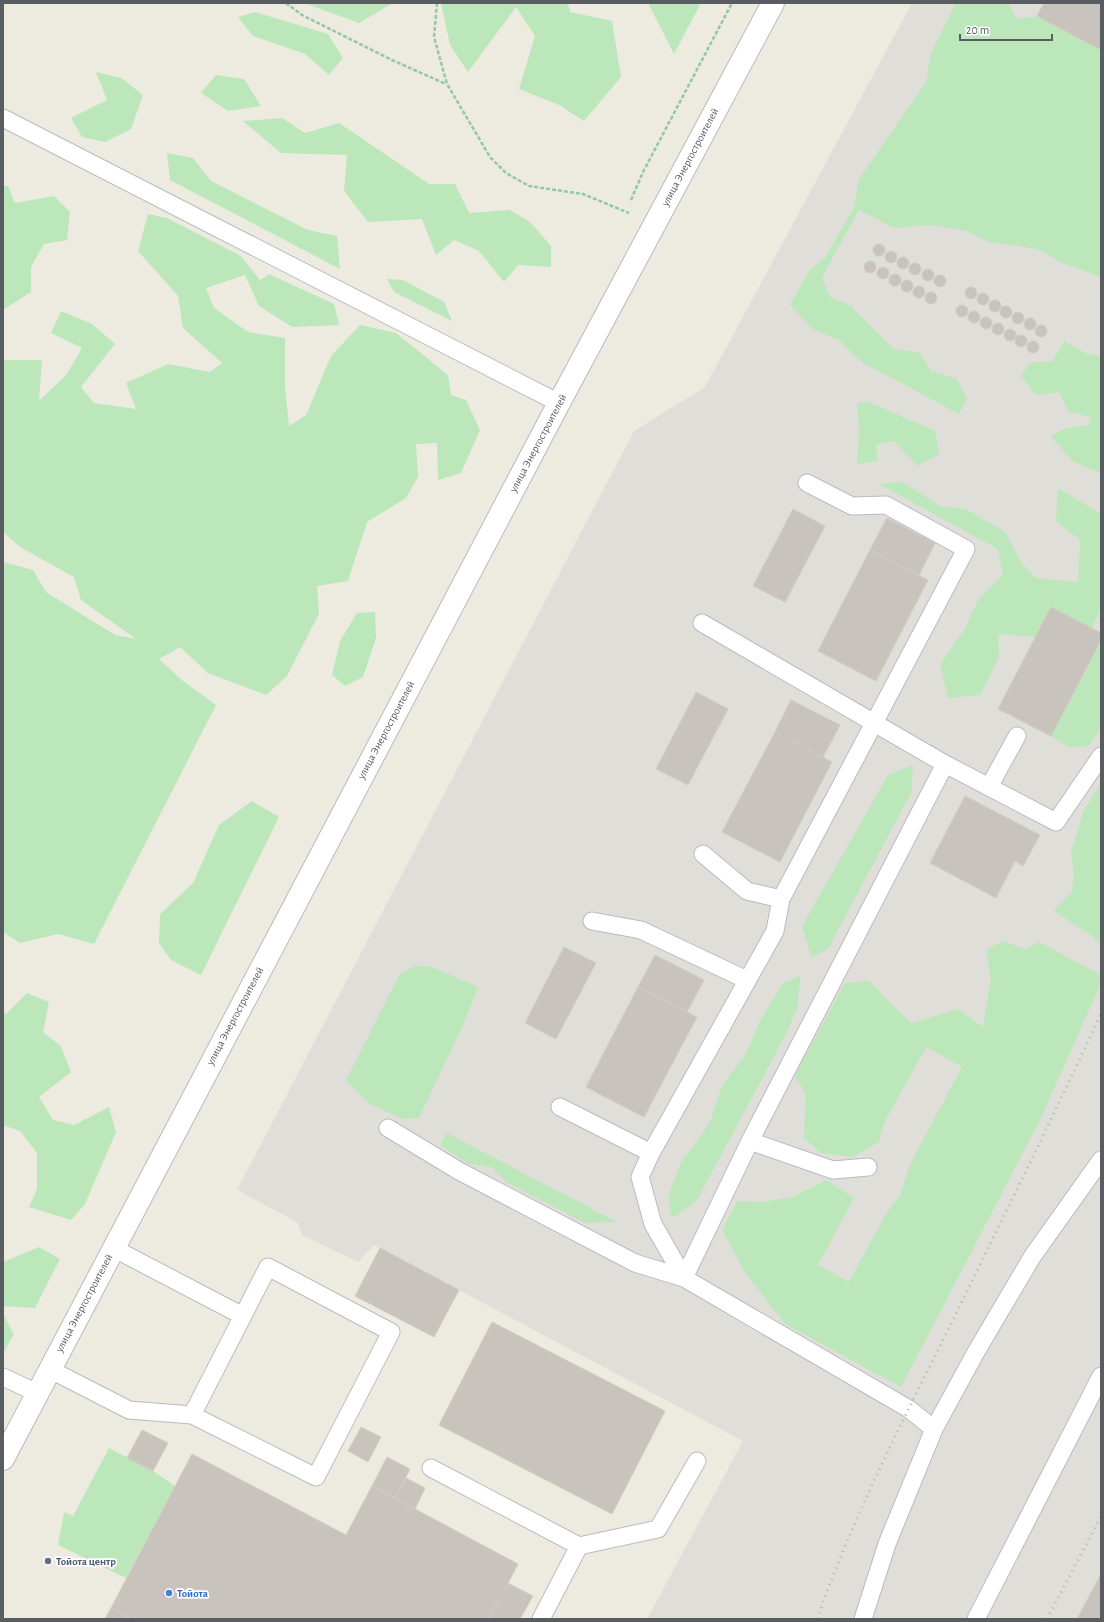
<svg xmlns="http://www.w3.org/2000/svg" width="1104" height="1622" viewBox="0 0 1104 1622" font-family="'Alegreya Sans',sans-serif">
<rect width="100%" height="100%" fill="#edebe0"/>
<!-- industrial -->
<path fill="#e0ded8" d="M912,3h189v1616h-454l96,-178 -369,-196 -16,17 -56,-27 -5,-13 -60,-32 397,-759 71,-44z"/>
<!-- green -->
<path fill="#bbe7bb" d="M304,3h89l-34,20z
M441,3h127l2,9 42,9 9,56 -37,44 -25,-16 -40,-16 16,-53 -19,-29 -48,65 -18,-27z
M648,3h53l-27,51z
M956,3h52l9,16 20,-3 62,33 2,4v224l-38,-14 -26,-14 -48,-7 -23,-11 -31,-6 -41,3 -35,-18 -37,67 7,19 22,10 43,43 26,4 11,18 25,7 11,20 -8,16 -99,-53 -21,-21 -25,-10 -24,-25 20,-35 15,-12 29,-51 5,-28 67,-97 5,-29z
M255,12l73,22 15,24 -14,17 -24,-21 -52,-18 -15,-19z
M96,72l25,6 22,17 -12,34 -26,13 -23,-5 -11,-19 36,-18z
M216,75l28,4 17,27 -33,5 -27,-18z
M282,118l23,15 34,-10 90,61h26l14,29 41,-3 20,12 21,24v21l-33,-2 -14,17 -25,-31 -25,-11 -18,15 -14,-36 -54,3 -24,-31 3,-36 -66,-2 -38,-32z
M167,153l26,5 18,23 97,49 29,6 3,33 -170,-89z
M3,186h5l7,17 39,-7 16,16 -3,28 -23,4 -13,23v25l-28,18z
M148,214l19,4 74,38 19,24 9,-6 65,30 5,21 -47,2 -33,-21 -14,-31 -39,13 8,20 34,24 37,6v50l4,38 17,-11 25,-59 29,-31 36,8 52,42 3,20 15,5 14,30 -19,43 -23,7 -1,-37 -21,1 2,33 -12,21 -39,24 -19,59 -31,5 2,28 -32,62 -21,19 -58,-22 -28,-26 -21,12 24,22 33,24 -122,239 -36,-10 -38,9 -17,-11v-370l30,8 13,22 69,43 21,4 -55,-39 -7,-23 -54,-30 -17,-15v-172h39l-3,41 27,-26 16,-27 -31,-15 10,-22 31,13 23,20 -34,43 13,16 42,6 -10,-26 42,-19 42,8 12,-9 -39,-35 -5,-32 -40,-45z
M387,279l16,1 41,22 8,19 -58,-29z
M1064,341l23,13 14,2v117l-29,-12 -21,-25 13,-7 25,-4 1,-8 -22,-6 -9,-19 -23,3 -15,-19 9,-13 23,-2z
M869,402l66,29 4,23 -21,12 -24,-25 -18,4 2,16 -21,3 2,-33 -2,-28z
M903,482l37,24 26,3 39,23 16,30 15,16 42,4 2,-42 -24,-19 2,-33 43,26v94l-9,20 -56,9 -38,-3 1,23 -19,38 -32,3 -8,-33 26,-38 12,-27 25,-25 -5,-26 -119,-65z
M375,612l1,26 -13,39 -18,9 -13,-11 8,-34 17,-28z
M1101,640v87l-11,18 -19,3 -20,-12z
M913,765l-1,26 -84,158 -17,8 -9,-31 86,-151z
M1101,783v161l-13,-11 -34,-22 18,-19 2,-19 -3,-20 12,-41z
M252,801l27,16 -78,158 -30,-15 -12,-17 1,-29 33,-31 26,-58z
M1002,941l24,8 13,-7 62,33v8l-59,133 -141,271 -116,-63 -40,-52 -23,-42 15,-29 27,1 28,-5 34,-17 28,18 -36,67 31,17 37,-68 14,-19 10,-31 52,-97 -36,-20 -41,74 -6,21 -26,15 -32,-4 -17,-15 2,-43 -11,-20 50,-92 25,-2 22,24 20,18 46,-14 25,18 8,-50 -5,-27z
M415,966h15l48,21 -16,40 -43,91 -16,1 -33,-15 -24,-24 54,-106z
M801,975l-4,33 -10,24 -90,168 -25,18 -4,-20 12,-34 29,-40 14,-40 23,-30 13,-31 23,-39z
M27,993l22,9 -6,30 18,14 10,26 -32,25 14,23 21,5 35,-18 7,25 -31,72 -14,16 -42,-13 8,-18v-36l-17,-22 -17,-6v-112l3,1z
M447,1133l170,89 -32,1 -79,-41 -14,-15 -24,-3 -28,-19z
M39,1247l21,12 -25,49 -32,-2v-44z
M3,1314l11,20 -11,20z
M109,1448l44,23 22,15 -49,92 -68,-33 6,-33 9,4z"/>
<!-- building -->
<path fill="#c8c4bd" stroke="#d2ccbe" d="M1044,3h57v47l-64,-34z
M873 250a6 6 0 1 1 12 0a6 6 0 1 1-12 0Z
M885 257a6 6 0 1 1 12 0a6 6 0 1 1-12 0Z
M897 263a6 6 0 1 1 12 0a6 6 0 1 1-12 0Z
M864 267a6 6 0 1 1 12 0a6 6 0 1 1-12 0Z
M909 269a6 6 0 1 1 12 0a6 6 0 1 1-12 0Z
M877 273a6 6 0 1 1 12 0a6 6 0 1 1-12 0Z
M922 275a6 6 0 1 1 12 0a6 6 0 1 1-12 0Z
M889 280a6 6 0 1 1 12 0a6 6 0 1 1-12 0Z
M934 281a6 6 0 1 1 12 0a6 6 0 1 1-12 0Z
M901 286a6 6 0 1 1 12 0a6 6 0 1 1-12 0Z
M913 292a6 6 0 1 1 12 0a6 6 0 1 1-12 0Z
M965 293a6 6 0 1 1 12 0a6 6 0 1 1-12 0Z
M925 298a6 6 0 1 1 12 0a6 6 0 1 1-12 0Z
M977 299a6 6 0 1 1 12 0a6 6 0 1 1-12 0Z
M989 306a6 6 0 1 1 12 0a6 6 0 1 1-12 0Z
M956 311a6 6 0 1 1 12 0a6 6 0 1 1-12 0Z
M1000 312a6 6 0 1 1 12 0a6 6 0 1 1-12 0Z
M968 317a6 6 0 1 1 12 0a6 6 0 1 1-12 0Z
M1012 318a6 6 0 1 1 12 0a6 6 0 1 1-12 0Z
M980 323a6 6 0 1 1 12 0a6 6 0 1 1-12 0Z
M1024 324a6 6 0 1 1 12 0a6 6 0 1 1-12 0Z
M992 329a6 6 0 1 1 12 0a6 6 0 1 1-12 0Z
M1035 331a6 6 0 1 1 12 0a6 6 0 1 1-12 0Z
M1004 335a6 6 0 1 1 12 0a6 6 0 1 1-12 0Z
M1015 341a6 6 0 1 1 12 0a6 6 0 1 1-12 0Z
M1027 347a6 6 0 1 1 12 0a6 6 0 1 1-12 0Z
M793,509l32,17 -40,76 -32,-16z
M887,518l48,25 -16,32 -49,-25z
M870,550l58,30 -52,101 -58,-30z
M1051,607l50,26v7l-50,96 -53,-27z
M696,692l32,17 -40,76 -32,-16z
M791,700l49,25 -17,32 -48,-25z
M775,732l57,30 -52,100 -58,-30z
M965,796l75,39 -17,31 -8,-5 -19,37 -66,-35z
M564,947l32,16 -40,76 -31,-16z
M655,955l49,25 -17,32 -49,-25z
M638,987l59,30 -53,100 -58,-30z
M380,1248l79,42 -25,47 -79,-41z
M492,1322l173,89 -53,103 -173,-89z
M361,1427l20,10 -13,25 -20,-11z
M142,1430l26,13 -15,28 -26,-13z
M192,1454l154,81 26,-49 146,78 -29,55h-357l-21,-11z
M387,1457l23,12 -15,29 -23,-12z
M406,1478l19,10 -10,21 -20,-11z
M1101,1574v45h-24l9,-17z
M508,1583l25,13 -13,23h-31z
M111,1608l21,11h-27z"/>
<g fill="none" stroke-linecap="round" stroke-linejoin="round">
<!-- lane casing -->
<g stroke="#b8bbc0" stroke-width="19">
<path id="lane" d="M3,118l556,285
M702,623l243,141 111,58 45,-66
M989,787l28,-51
M703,854l44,37 34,8
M592,921l49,9 106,50
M560,1107l91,46
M388,1128l71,43 176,92 49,15 225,131 25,20
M750,1141l83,29 35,-3
M113,1248l130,68
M684,1278l-31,-54 -13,-47 11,-24 124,-222 6,-32 185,-350 -80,-44 -34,1 -45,-23
M684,1278l66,-137 195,-377
M49,1369l80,41 63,5 124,62 75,-145 -123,-65 -76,148
M3,1377l34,16
M431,1468l148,78 79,-17 39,-68
M541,1619l38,-73
M863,1619l24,-75 47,-115 42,-77 56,-95 69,-97
M976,1619l125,-243"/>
</g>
<!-- secondary casing -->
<g stroke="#b6bac0" stroke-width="24">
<path id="secondary" d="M3,1459l556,-1056 214,-400"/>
</g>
<!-- path -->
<path stroke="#93c8a2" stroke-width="2.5" stroke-dasharray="4 2" stroke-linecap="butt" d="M286,3l16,12 90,45 54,24
M437,3l-3,34 13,47 43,73 16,16 23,13 54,8 46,19
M631,200l12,-28 89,-169"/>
<!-- lane -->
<use href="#lane" stroke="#fff" stroke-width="17"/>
<!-- secondary -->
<use href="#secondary" stroke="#fff" stroke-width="22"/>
<!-- rail -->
<path stroke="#b4b5b5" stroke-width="3" stroke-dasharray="1 5" stroke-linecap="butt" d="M817,1619c34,-97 81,-189 127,-281 53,-108 106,-215 157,-324
M1047,1619l54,-103"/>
</g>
<!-- markers -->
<circle fill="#5c6f8a" stroke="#fff" stroke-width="1.5" cx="48" cy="1561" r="4"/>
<circle fill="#3f7fe0" stroke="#fff" stroke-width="1.5" cx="169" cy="1593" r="4"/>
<g text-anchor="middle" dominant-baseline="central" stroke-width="3.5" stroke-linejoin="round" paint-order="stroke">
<!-- street labels -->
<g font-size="11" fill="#595d62" stroke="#fff">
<text transform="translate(690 157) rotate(-62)">улица Энергостроителей</text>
<text transform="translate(538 443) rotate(-62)">улица Энергостроителей</text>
<text transform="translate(386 730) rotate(-62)">улица Энергостроителей</text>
<text transform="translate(235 1016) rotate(-62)">улица Энергостроителей</text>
<text transform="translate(84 1303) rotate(-62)">улица Энергостроителей</text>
</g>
<!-- service labels -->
<g font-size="11" font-weight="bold" fill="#4e5e75" stroke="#fff" text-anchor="start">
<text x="56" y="1561">Тойота центр</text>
</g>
<!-- shop labels -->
<g font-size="11" font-weight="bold" fill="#366cbe" stroke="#fff" text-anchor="start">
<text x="177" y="1593">Тойота</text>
</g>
</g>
<!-- border -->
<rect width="1104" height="1622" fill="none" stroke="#595d62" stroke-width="8"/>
<!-- scale -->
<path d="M960 34v6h92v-6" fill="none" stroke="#595d62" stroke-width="2"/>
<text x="966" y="34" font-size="12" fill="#595d62" stroke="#ffffff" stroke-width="3" paint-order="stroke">20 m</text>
</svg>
